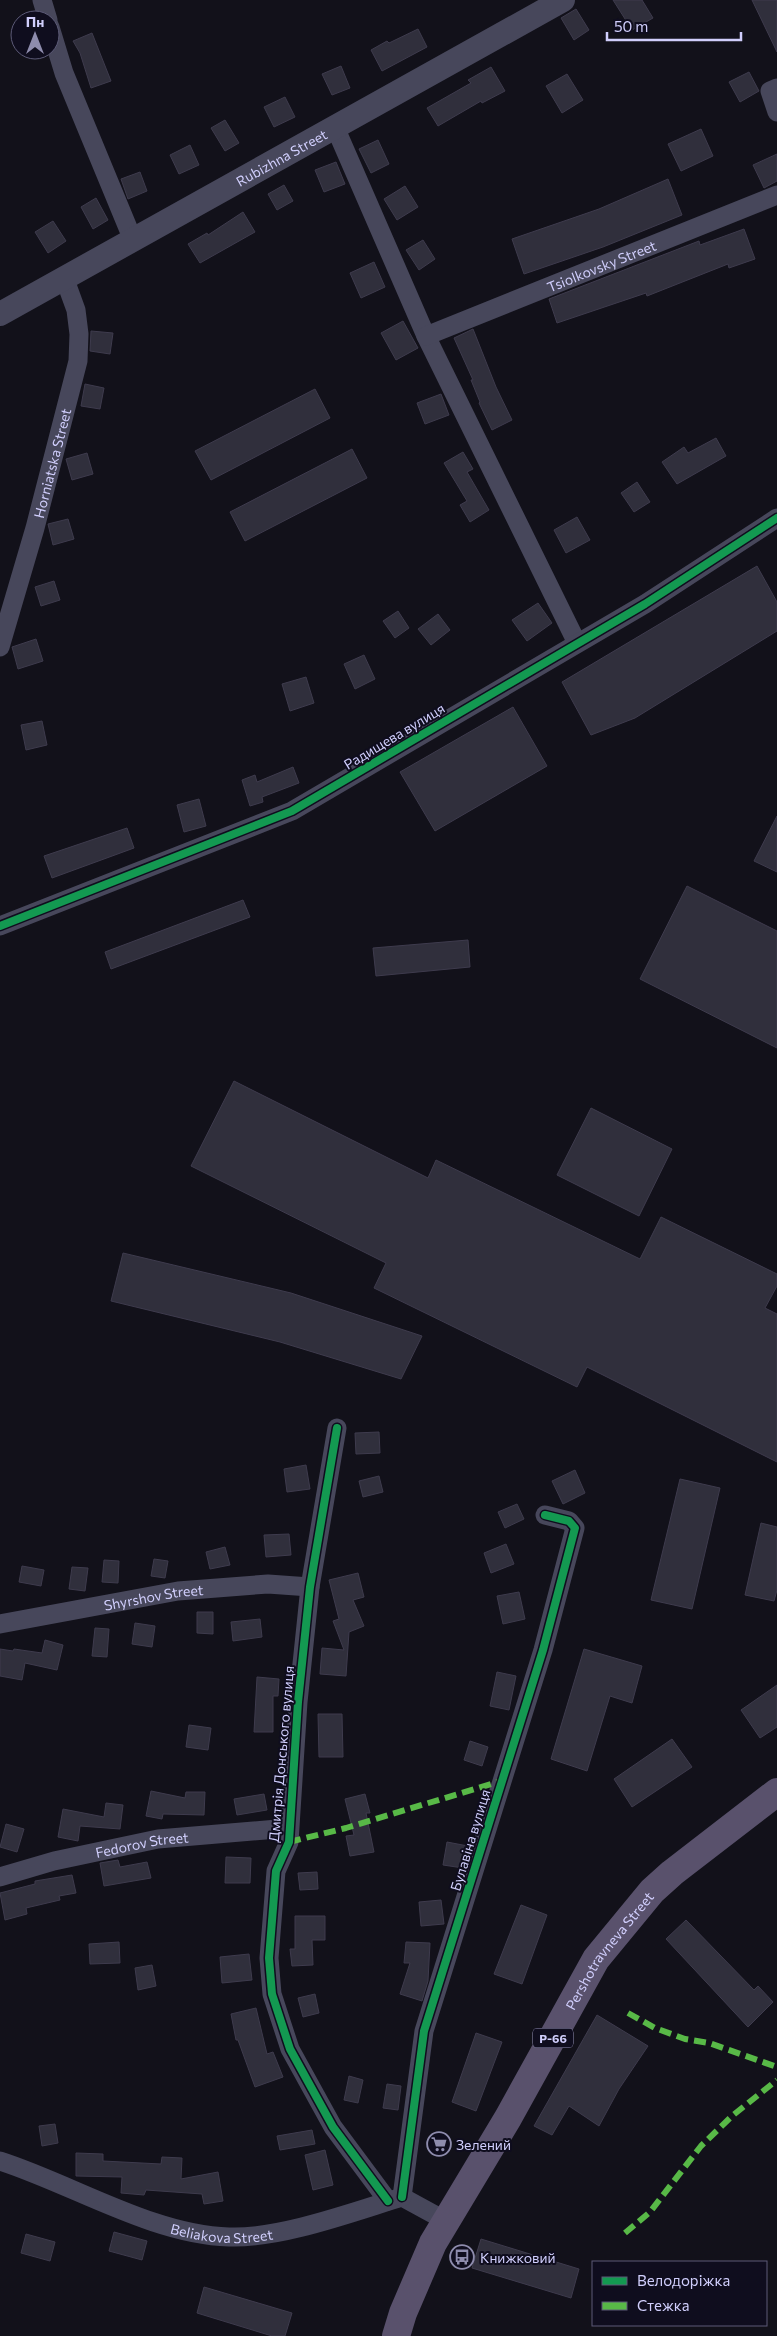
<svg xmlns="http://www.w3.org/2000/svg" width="777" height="2336" viewBox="0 0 777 2336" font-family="Commissioner,sans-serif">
<rect width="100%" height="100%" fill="#12111a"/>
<!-- building -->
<path fill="#302f3c" stroke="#3e3b4d" d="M613,0h29l11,18 -21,12z
M752,0h25v52z
M576,9l13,21 -15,10 -13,-22z
M418,29l9,18 -45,24 -11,-21 16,-9 2,2z
M92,33l19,48 -20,7 -11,-35 -7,-12z
M341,66l9,22 -18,7 -10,-21z
M491,67l14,24 -23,12 -1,-2 -43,25 -11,-18 44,-25 -3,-3z
M749,72l10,19 -19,11 -11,-20z
M567,74l16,26 -21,13 -16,-27z
M285,97l10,20 -21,10 -10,-20z
M225,120l14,23 -14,8 -14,-23z
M701,129l12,27 -32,15 -13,-27z
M378,140l11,24 -18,9 -12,-24z
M190,145l9,20 -20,9 -9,-19z
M777,154v27l-13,7 -11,-23z
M336,162l9,22 -21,8 -9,-22z
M140,172l7,19 -19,8 -7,-20z
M668,179l14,36 -79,32 -79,27 -12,-35 87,-30z
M284,185l9,16 -16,9 -9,-16z
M405,186l13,21 -21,13 -13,-21z
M96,198l12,22 -15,9 -12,-22z
M243,212l12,20 -55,31 -12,-19 19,-11 1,2z
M53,221l13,20 -18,12 -13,-21z
M744,229l11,30 -26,9 -1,-4 -81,32 -1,-3 -89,30 -8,-24 150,-58 1,4z
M423,240l12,19 -16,11 -13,-20z
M374,262l11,25 -24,11 -11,-25z
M403,321l15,27 -22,12 -15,-27z
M473,329l23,58 16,33 -20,10 -13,-27 1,-1 -9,-22h2l-19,-42z
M91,331l22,2 -3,21 -20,-3z
M85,384l19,4 -4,21 -19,-3z
M315,389l15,29 -119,62 -16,-29z
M441,394l8,21 -24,9 -8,-21z
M716,438l10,18 -49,28 -15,-22 22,-15 4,6z
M352,449l15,29 -122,63 -15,-29z
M463,452l10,17 -6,3 22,38 -19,12 -10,-17 7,-4 -23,-38z
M87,453l6,21 -21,6 -6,-21z
M637,482l13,20 -16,10 -13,-19z
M577,517l13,23 -24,13 -12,-23z
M68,519l6,20 -21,6 -5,-21z
M757,566l20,36v29l-142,87 -44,17 -29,-53z
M54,581l6,19 -19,6 -6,-19z
M538,603l14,20 -25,18 -15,-21z
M398,611l11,17 -14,10 -12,-17z
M438,614l12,16 -19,15 -13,-16z
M36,639l7,22 -25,8 -6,-22z
M364,655l11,24 -20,10 -11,-25z
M306,677l8,26 -24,8 -8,-27z
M513,707l34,59 -112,65 -35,-59z
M42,721l5,24 -21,5 -5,-25z
M293,767l6,16 -37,14 1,5 -13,4 -8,-26 13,-5 2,7z
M199,799l7,27 -22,6 -7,-27z
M777,816v56l-23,-11z
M127,828l7,20 -82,30 -8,-22z
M687,886l90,45v117l-137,-69z
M243,900l7,17 -139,52 -6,-17z
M468,940l2,27 -94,9 -3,-28z
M234,1081l194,97 8,-18 204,99 21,-42 116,57v12l-12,22 12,6v148l-190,-95 -10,20 -203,-99 12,-25 -195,-97z
M591,1108l81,41 -33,67 -82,-41z
M123,1253l168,40 131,43 -21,43 -121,-37 -169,-41z
M379,1432l1,21 -24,1 -1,-21z
M306,1465l4,24 -23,3 -3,-23z
M575,1470l10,23 -22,11 -11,-23z
M379,1476l4,16 -20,5 -4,-16z
M680,1479l40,9 -28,121 -41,-9z
M517,1504l7,15 -19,9 -7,-16z
M761,1523l16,4v63l-3,11 -29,-6z
M289,1534l2,21 -25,2 -2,-22z
M506,1544l8,20 -23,9 -7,-20z
M225,1547l5,18 -20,4 -4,-17z
M154,1559l14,2 -3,17 -14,-2z
M104,1560l15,1 -1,22 -16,-1z
M22,1566l22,4 -3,16 -22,-4z
M72,1567l16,1 -3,23 -16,-2z
M358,1573l6,24 -11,3 11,26 -15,6 -3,44 -26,-2 2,-26 22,2 -11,-29 6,-2 -10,-39z
M519,1592l6,27 -22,5 -6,-28z
M197,1612h16v22l-16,-1z
M260,1619l2,18 -29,4 -2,-19z
M135,1623l20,3 -3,21 -20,-3z
M95,1628l14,1 -2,28 -15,-1z
M45,1640l18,5 -6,25 -32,-7 -3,17 -22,-4v-27l13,2 1,-2 28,4z
M584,1649l58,17 -10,37 -22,-7 -23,75 -36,-12z
M497,1672l19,4 -7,34 -19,-4z
M257,1677l22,2 -1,17h-5v36h-19z
M777,1685v42l-17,11 -19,-28z
M318,1714h24l1,43h-24z
M189,1725l22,3 -3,22 -22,-3z
M672,1739l20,28 -60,40 -18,-28z
M470,1741l18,6 -6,19 -18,-6z
M151,1791l34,7 1,-6h19l-1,23 -41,-1 -1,5 -16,-3z
M264,1794l3,16 -30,5 -3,-16z
M365,1794l5,19h-4l8,39 -24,4 -4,-20 8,-1 -9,-36z
M106,1803l17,2 -3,24 -40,-3 -2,15 -20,-4 5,-28 41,8z
M6,1824l18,5 -7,23 -17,-5z
M447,1842l21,4 -5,22 -20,-3z
M226,1857l25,1 -1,25h-25z
M118,1860l2,7 27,-5 4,16 -47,8 -4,-23z
M317,1872l1,17 -18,1 -2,-17z
M72,1875l4,18 -17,3 1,4 -34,8 1,6 -22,6 -5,-27 35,-9v-3z
M441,1900l3,24 -23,2 -2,-24z
M521,1905l26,10 -25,69 -28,-10z
M295,1916h30v24h-13l1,25 -21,1 -2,-17h5z
M686,1920l68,70 4,-4 15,16 -25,25 -82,-88z
M119,1942l1,21 -30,1 -1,-20z
M406,1942l24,1 -2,38 -6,20 -22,-7 10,-31h-6z
M249,1954l3,26 -30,3 -2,-26z
M152,1965l4,21 -18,4 -3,-22z
M315,1994l4,19 -16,4 -5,-19z
M256,2008l11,46 6,-2 10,25 -28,10 -17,-47h-2l-5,-26z
M597,2015l51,31 -29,43 -20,37 -30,-20 -17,29 -18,-9z
M476,2033l26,9 -26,69 -24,-9z
M349,2076l14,4 -5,23 -14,-3z
M387,2084l14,2 -3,24 -15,-2z
M55,2124l3,19 -16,3 -3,-20z
M312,2130l3,14 -35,6 -3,-14z
M325,2150l8,35 -20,5 -8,-35z
M76,2153l27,1v7l58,3 1,-7 20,1 -1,21 37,-7 5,29 -19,3 -2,-10 -56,-4 -2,5 -23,-2 1,-16 -46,-1z
M114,2232l33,9 -5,19 -33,-9z
M26,2234l29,8 -5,19 -29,-8z
M481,2239l98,30 -8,29 -99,-30z
M204,2287l88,26 -7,23h-13l-75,-23z"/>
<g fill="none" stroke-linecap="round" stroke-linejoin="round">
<!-- minor -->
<g stroke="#47475b" stroke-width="19">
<path d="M42,0l6,20"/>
<path d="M50,27l14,46 69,167"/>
<path d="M777,88l-7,3 7,21"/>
<path d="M335,127l91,209 151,307"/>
<path id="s1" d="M426,336l351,-141"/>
<path id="s2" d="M0,647l35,-119 43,-167 1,-27 -3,-24 -12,-33"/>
<path d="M0,926l292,-115 353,-207 132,-86"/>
<path d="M337,1428l-27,159 -12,115 -9,140 -13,29 -7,87 3,36 18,55 43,78 55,74"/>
<path id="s3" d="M0,1624l178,-33 90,-7 42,3"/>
<path id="s4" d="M0,1877l54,-16 104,-22 131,-11"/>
<path id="s5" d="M0,2161c72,23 153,74 229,76 51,2 124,-25 173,-40l44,24"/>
<path d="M402,2197l22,-166 119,-381 32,-122 -6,-7 -24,-6"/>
</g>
<!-- tertiary -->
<path stroke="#47475b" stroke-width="24" id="s6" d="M0,314l563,-314"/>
<!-- primary -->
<path stroke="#59516c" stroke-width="28" id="s7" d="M396,2336l7,-23 30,-70 75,-125 88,-159 56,-68 20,-18 105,-81"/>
<!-- quiet -->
<path stroke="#58b947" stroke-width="6" stroke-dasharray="12 6" stroke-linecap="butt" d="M289,1842l57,-14 155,-47
M628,2013l27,15 30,11 24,4 68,24
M625,2233l25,-21 51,-66 31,-30 45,-36"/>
<!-- cycleway casing -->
<g stroke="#0f0d1e" stroke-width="11">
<path id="cycleway" d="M0,926l292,-115 353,-207 132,-86
M337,1428l-27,159 -12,115 -9,140 -13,29 -7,87 3,36 18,55 43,78 55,74
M402,2197l22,-166 119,-381 32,-122 -6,-7 -24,-6"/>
</g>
<!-- cycleway -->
<use href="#cycleway" stroke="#139951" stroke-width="8"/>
</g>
<!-- icons -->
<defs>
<g id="supermarket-ring" transform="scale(1.25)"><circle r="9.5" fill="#0f0d1e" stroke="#8e8cad" stroke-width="1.5"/><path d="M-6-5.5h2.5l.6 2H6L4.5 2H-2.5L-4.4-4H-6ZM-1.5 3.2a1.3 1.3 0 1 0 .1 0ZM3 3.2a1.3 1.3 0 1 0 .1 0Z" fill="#8e8cad"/></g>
<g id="bus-ring" transform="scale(1.25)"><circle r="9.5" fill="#0f0d1e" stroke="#8e8cad" stroke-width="1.5"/><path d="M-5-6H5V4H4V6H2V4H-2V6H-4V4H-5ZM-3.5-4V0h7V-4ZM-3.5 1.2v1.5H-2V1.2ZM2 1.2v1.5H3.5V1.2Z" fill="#8e8cad"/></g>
</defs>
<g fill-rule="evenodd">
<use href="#supermarket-ring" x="439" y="2144"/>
<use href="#bus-ring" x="462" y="2257"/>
</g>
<g text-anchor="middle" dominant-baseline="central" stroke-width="4" stroke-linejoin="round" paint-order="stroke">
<!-- shield labels -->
<rect fill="#0f0d1e" stroke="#9694b9" stroke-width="1" x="533" y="2028.5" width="40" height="19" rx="4"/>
<g font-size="12" font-weight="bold" fill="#d0cefc">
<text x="553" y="2038">Р-66</text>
</g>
<!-- street labels -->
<g font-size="14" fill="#d0cefc" stroke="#0f0d1e">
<text stroke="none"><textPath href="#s6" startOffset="322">Rubizhna Street</textPath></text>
<text stroke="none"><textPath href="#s1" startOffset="189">Tsiolkovsky Street</textPath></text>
<text stroke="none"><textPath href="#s2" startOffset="191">Horniatska Street</textPath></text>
<text transform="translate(394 736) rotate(-31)">Радищева вулиця</text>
<text stroke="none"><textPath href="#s3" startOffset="156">Shyrshov Street</textPath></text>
<text transform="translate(281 1754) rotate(-85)">Дмитрія Донського вулиця</text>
<text transform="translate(470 1840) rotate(-73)">Булавіна вулиця</text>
<text stroke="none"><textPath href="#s4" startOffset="146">Fedorov Street</textPath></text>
<text stroke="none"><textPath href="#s7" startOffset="442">Pershotravneva Street</textPath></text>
<text stroke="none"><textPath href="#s5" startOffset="235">Beliakova Street</textPath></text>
</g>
<!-- poi labels -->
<g font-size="14" fill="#d0cefc" stroke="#0f0d1e" text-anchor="start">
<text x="456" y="2144">Зелений</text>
<text x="480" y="2257">Книжковий</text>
</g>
</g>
<!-- legend -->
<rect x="592" y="2261" width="175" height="65" fill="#0f0d1e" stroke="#5c5a77"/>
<rect x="602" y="2277" width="25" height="8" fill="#139951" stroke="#5c5a77"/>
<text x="637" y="2286" font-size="15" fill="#d0cefc">Велодоріжка</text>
<rect x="602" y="2302" width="25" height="8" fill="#58b947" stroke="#5c5a77"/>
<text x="637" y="2311" font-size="15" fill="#d0cefc">Стежка</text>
<!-- north arrow -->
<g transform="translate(35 35)"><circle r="24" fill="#0f0d1e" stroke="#5c5a77"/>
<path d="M0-4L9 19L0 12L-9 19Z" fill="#8e8cad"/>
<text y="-8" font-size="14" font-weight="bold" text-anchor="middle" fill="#d0cefc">Пн</text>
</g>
<!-- scale -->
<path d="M607 32v8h134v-8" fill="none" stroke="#d0cefc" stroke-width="2.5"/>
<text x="614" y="32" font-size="15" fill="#d0cefc" stroke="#0f0d1e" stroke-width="4" paint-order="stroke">50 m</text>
</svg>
